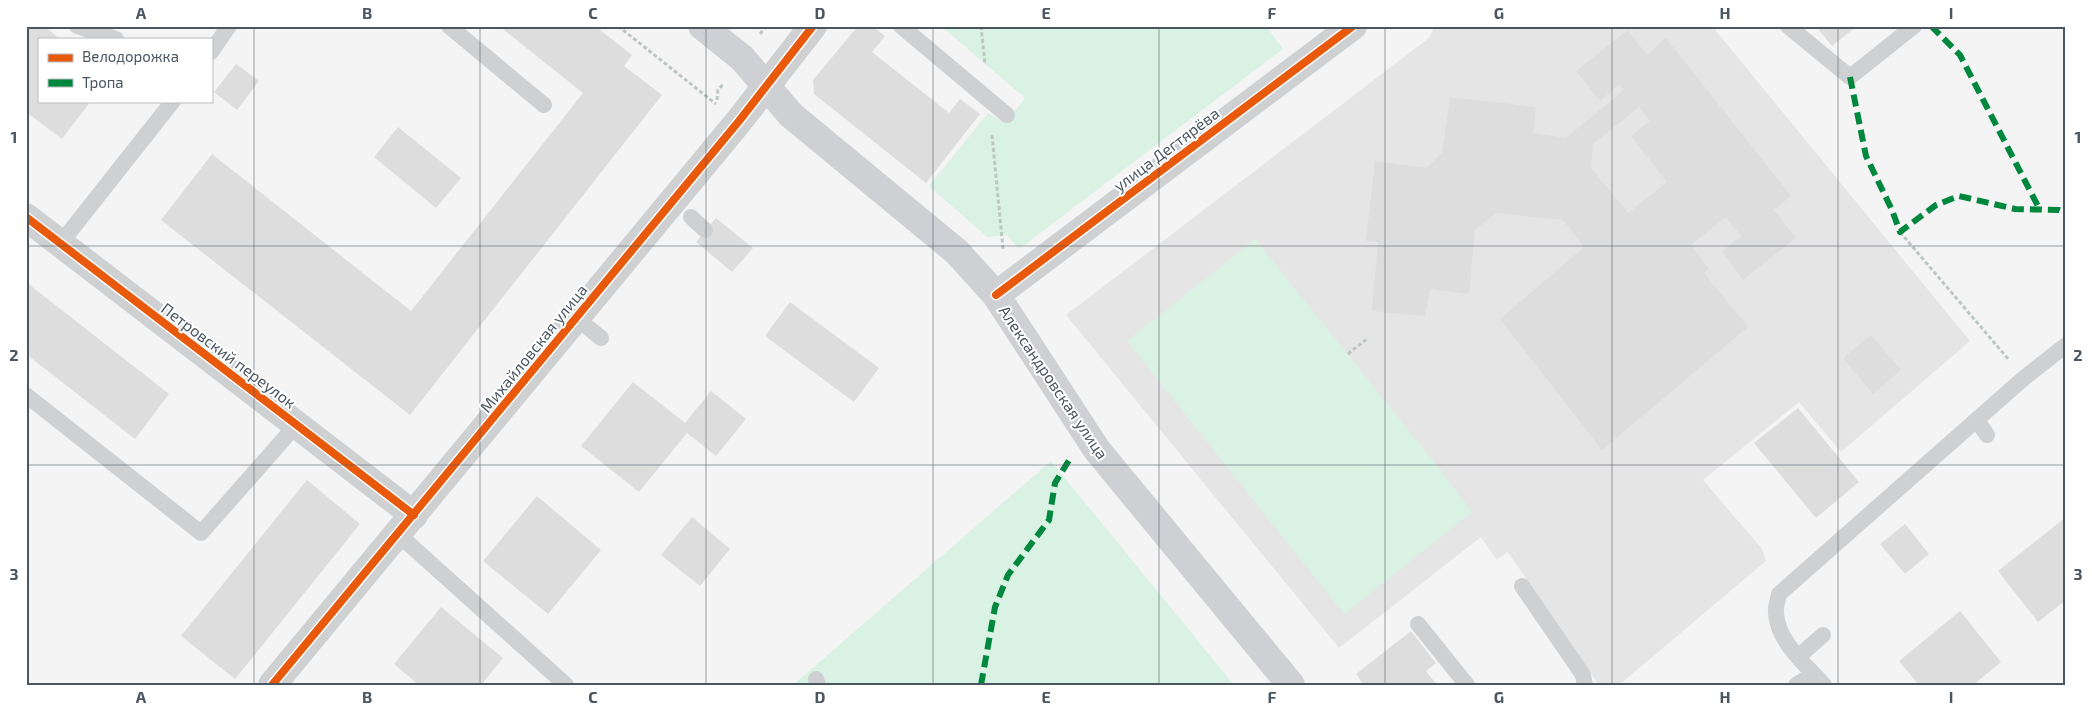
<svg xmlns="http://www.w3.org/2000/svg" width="2092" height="711" viewBox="0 0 2092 711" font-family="'Exo 2',sans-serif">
<rect width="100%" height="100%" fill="#f4f4f4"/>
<!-- education -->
<path fill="#e6e5e6" d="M1435,26h277l258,315 -129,111 -42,-50 -96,78 59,69 4,12 -147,124h-20l-91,-133 -11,8 -16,-23 -142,111 -273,-333 363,-277z"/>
<!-- green -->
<path fill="#d9f2e3" d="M941,26h325l17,23 -264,200 -12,-14 -20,2 -58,-51 59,-73 17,10 20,-25z
M1255,239l188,234 29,39 -128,102 -217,-273z
M1051,461l183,224h-441z"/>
<!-- building -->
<path fill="#ddddde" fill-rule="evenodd" d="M26,26h18l16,13h-21v62h52l-29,38 -36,-27z
M499,26h96l37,29 -8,11 38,29 -252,320 -249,-195 51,-66 199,157 172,-218z
M858,26h14l13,10 -13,16 77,61 11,-14 20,15 -54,69 -112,-89 -1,-14z
M1816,26h41l-25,20z
M1628,30l19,25 19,-17 125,158 -17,14 22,28 -53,42 -21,-29 19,-15 -15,-19 -35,28 18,24 -5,4 44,54 -146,123 -102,-131 84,-72 -21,-27 -67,-7 -21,17 -6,64 -39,-5 -5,27 -53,-5 6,-69 -12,-1 9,-80 51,7 16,-15 8,-56 86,10 -3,26 33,5 58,-48 -4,-6 -20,17 -24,-30zM1639,107l11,14 -19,15 36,46 -39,31 -37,-45 2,-24z
M236,64l23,17 -22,29 -23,-18z
M398,127l63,51 -25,30 -62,-51z
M716,218l37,30 -21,24 -36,-30z
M26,282l143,112 -34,45 -109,-85z
M790,302l89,66 -25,34 -89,-66z
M1871,335l30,35 -28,24 -30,-36z
M633,382l52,41 26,-32 35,28 -30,37 -29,-23 -48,59 -58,-46z
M1798,408l61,74 -43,36 -62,-75z
M307,480l53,44 -125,155 -54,-43z
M537,496l64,54 -53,64 -65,-53z
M692,517l38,32 -30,37 -39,-31z
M2066,517v83l-28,22 -40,-51z
M1905,524l24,30 -24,20 -25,-30z
M441,607l62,51 -22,27h-62l-25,-21z
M1960,611l41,51 -28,23h-54l-20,-24z
M1411,631l25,32 -10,8 11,14h-73l-8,-11z"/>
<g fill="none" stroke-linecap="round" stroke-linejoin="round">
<!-- path -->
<path stroke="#bcc7c4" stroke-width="3" stroke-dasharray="4 2.5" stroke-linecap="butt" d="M618,26l98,78
M981,26l4,38
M760,34l6,-8
M717,100l1,-10 6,-7
M992,135l11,114
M1900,232l109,128
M1348,354l20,-16"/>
<!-- service -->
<path stroke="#ced0d2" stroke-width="16" d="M77,26l39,13
M449,26l95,79
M901,26l106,89
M1788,26l62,51 64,-51
M211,52l18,-26
M691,217l14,13
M60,244l113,-143
M575,317l26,21
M26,395l175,138 96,-109
M1977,420l10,15
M398,534l168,151
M1522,586l61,89 2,10
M1418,624l49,61
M1799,656l24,-21
M816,679l2,6
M1796,685l18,-11
M1824,685c-18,-20 -47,-44 -48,-72 -1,-6 2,-13 3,-19l245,-216 42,-33"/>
<!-- minor -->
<path stroke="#ced0d2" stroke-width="28" d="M26,217l388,298
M996,295l357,-269"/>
<!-- tertiary -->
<path stroke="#ced0d2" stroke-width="28" d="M272,685l467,-564 74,-95"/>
<!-- secondary -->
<path stroke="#ced0d4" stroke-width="28" d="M702,26l40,32 49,57 166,137 39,43 101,155 194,235"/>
<!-- quiet -->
<path stroke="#00873e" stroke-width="6" stroke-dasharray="12 6" stroke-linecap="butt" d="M1931,26l29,29 80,155
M1850,77l16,79 26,54 8,22 36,-27 23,-9 56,13 44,1 7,3
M981,685l14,-78 13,-32 41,-55 6,-37 16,-26"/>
<!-- cycleway casing -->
<g stroke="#fff" stroke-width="11">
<path id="cycleway" d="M26,217l388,298
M996,295l357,-269
M272,685l467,-564 74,-95"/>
</g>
<!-- cycleway -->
<use href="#cycleway" stroke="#e8590c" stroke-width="8"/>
</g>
<!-- grid -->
<path fill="none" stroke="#4a5661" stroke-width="1" stroke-opacity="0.55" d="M254,26v659M480,26v659M706,26v659M933,26v659M1159,26v659M1385,26v659M1612,26v659M1838,26v659M26,246h2040M26,465h2040"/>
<g text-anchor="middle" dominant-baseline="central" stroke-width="4" stroke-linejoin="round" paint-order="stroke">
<!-- street labels -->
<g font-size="16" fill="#4a5661" stroke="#fff">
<text transform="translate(1166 149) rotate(-37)">улица Дегтярёва</text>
<text transform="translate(533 348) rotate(-51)">Михайловская улица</text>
<text transform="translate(229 355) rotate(37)">Петровский переулок</text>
<text transform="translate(1054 382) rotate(56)">Александровская улица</text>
</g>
</g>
<!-- border -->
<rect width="2092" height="711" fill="none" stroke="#ffffff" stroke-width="55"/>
<!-- legend -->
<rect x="38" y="38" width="175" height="65" fill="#ffffff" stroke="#b7bbc0"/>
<rect x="48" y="54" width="25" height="8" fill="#e8590c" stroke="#b7bbc0"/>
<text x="82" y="62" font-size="15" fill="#4a5661">Велодорожка</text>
<rect x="48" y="79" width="25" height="8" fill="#00873e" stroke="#b7bbc0"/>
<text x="82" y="88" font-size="15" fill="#4a5661">Тропа</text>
<rect x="28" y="28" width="2036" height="656" fill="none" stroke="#4a5661" stroke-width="2"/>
<g font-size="16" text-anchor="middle" font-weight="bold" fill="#4a5661">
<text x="141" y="19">A</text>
<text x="367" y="19">B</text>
<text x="593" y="19">C</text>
<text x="820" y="19">D</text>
<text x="1046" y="19">E</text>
<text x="1272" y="19">F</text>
<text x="1499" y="19">G</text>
<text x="1725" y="19">H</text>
<text x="1951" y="19">I</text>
<text x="14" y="143">1</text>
<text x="2078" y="143">1</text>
<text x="14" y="361">2</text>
<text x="2078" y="361">2</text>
<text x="14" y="580">3</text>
<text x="2078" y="580">3</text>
<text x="141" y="703">A</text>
<text x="367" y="703">B</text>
<text x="593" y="703">C</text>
<text x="820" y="703">D</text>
<text x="1046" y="703">E</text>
<text x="1272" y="703">F</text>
<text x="1499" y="703">G</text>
<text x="1725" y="703">H</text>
<text x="1951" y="703">I</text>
</g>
</svg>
